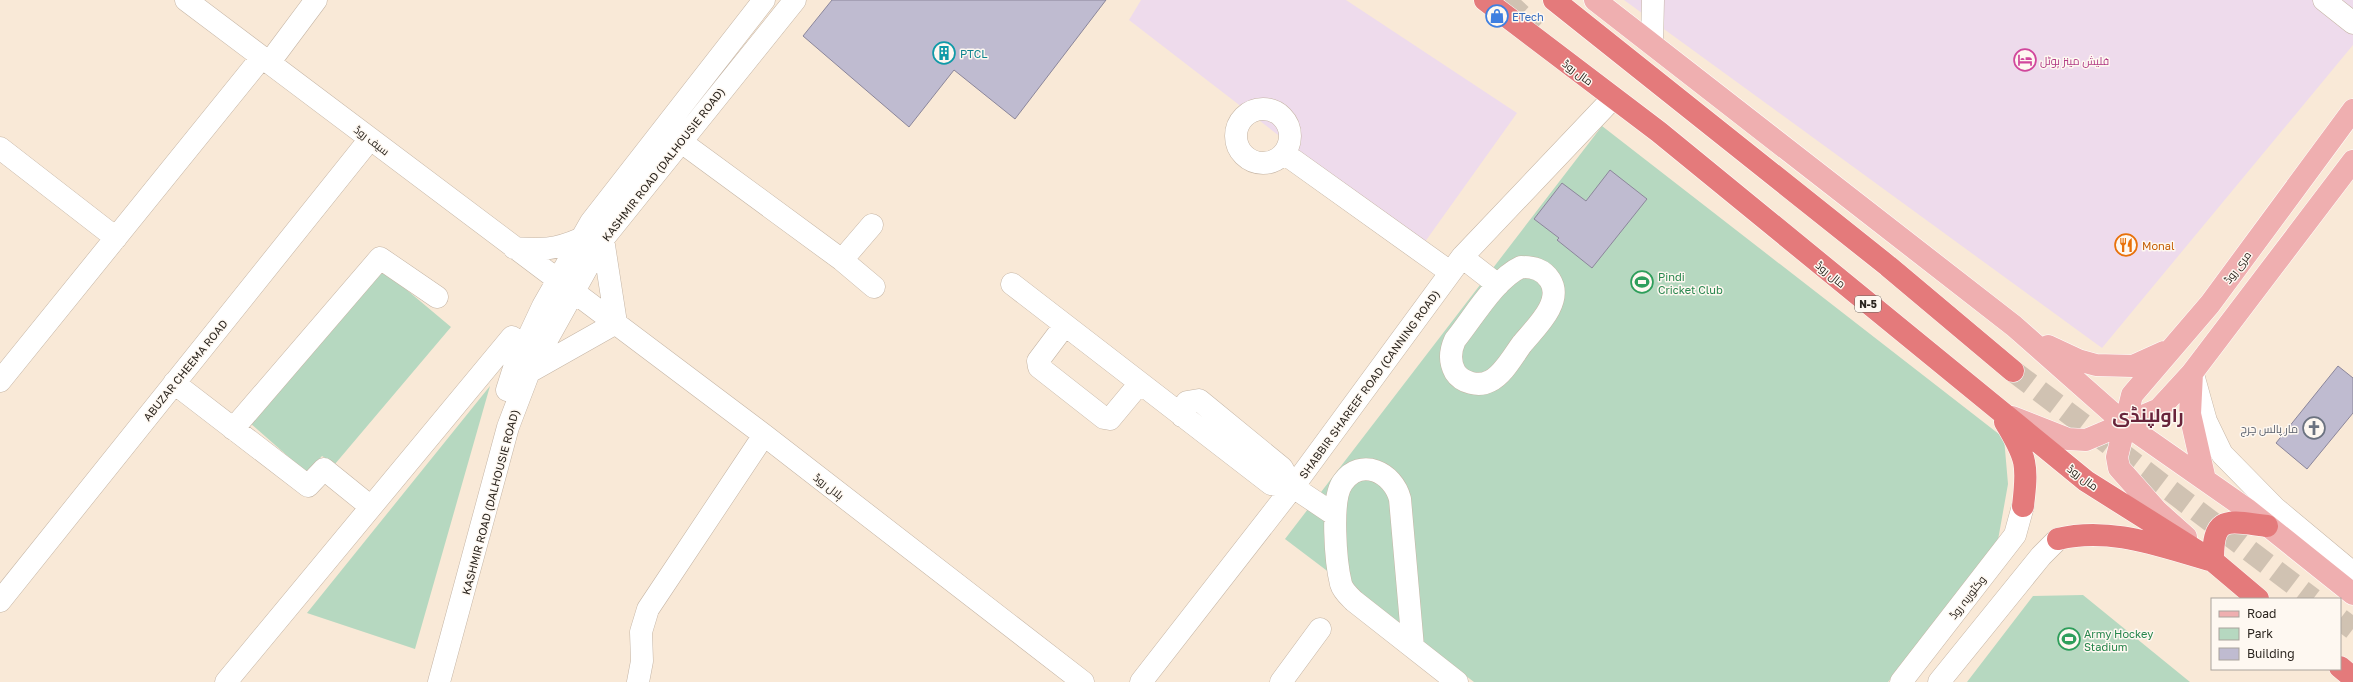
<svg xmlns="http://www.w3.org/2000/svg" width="2353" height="682" viewBox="0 0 2353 682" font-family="'Golos Text',Cairo,sans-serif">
<rect width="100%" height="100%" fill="#f9e9d7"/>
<!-- commercial -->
<path fill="#eedbec" d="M1141,0h205l171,113 -95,133 -293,-226z
M1624,0h729v45l-251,303z"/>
<!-- green -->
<path fill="#b6d8c0" d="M1602,126l402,312 4,46 -10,56 -110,142h-414l-189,-143z
M383,270l68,57 -116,137 -13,-8 -15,17 -57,-50z
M490,386l-75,263 -108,-36z
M2083,595l107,87h-223l66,-86z"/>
<!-- building -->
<path fill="#bfbbd0" stroke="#8b869a" d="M832,0h274l-91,119 -61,-49 -45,57 -106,-91z
M1610,170l37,29 -55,69 -35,-28 2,-2 -25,-19 28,-36 24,18z
M2338,366l15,12v35l-46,56 -31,-26z"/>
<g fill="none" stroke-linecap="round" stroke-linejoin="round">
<!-- highway-tunnel -->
<path stroke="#d0c2b2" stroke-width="22" stroke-dasharray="22 11" stroke-linecap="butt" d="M1505,0l31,29
M2013,371l300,228
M2340,619l13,10"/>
<!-- minor casing -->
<g stroke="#c5b5a5" stroke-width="23">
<path id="minor" d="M186,0l578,435 319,247
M2324,0l29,23
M1652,44l1,-44
M269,63l47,-63
M1236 136a27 27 0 1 1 54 0a27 27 0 1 1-54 0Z
M680,141l162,119 32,27
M0,148l116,90
M1285,154l165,118
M514,248c27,2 41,2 66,-9
M1462,257l36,28
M842,260l30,-35
M1521,267c12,0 22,2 29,13 14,22 -15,48 -28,64 -9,12 -19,31 -32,37 -11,6 -28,2 -35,-9 -6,-11 -5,-21 0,-32 18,-22 40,-61 66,-73z
M1012,284l259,200 22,3
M1065,325l-27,36 1,6 65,51 6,1 30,-36
M531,371l85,-48 -13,-84
M2194,378l12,43 16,33 53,54 78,65
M0,381l262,-324
M174,383l134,103 16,-17 47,38
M507,390l7,-22 29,-62 48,-84 173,-222
M1182,416v-7l5,-7 12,-2 83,68 11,19 42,28
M233,429l147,-171 57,39
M0,601l370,-462
M1413,647l-13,-148c-7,-27 -39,-42 -57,-17 -13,17 -7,82 -2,102 2,7 8,12 13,17l103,81
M226,682l286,-345
M439,682l69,-255 21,-55 74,-133 192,-239
M638,682l4,-21 -1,-29 7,-23 116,-174
M1141,682l152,-195 169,-230 151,-159
M1281,682l39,-53
M1901,682l114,-147 8,-29
M1939,682l102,-126 17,-17"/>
</g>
<!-- major casing -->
<g stroke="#fff" stroke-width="23">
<path id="major" d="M1595,0l419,326 111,98 123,86 105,84
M2048,346l30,14 18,5 37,1 31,-14
M2192,373l-2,41 15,66
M2012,417l56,22 18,1 73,-31 33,-36 161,-212
M2186,537l-29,-26 -38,-43 -2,-11 15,-62 78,-91 143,-194"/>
</g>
<!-- highway casing -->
<g stroke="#fff" stroke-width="23">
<path id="highway" d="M1485,0l174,132 427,349 127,80 45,38
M1554,0l334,266 125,105
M2005,422c22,36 23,43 18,84
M2058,539c53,-13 104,8 155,22 0,-47 14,-40 54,-35
M2340,667l13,11"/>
</g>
<!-- minor -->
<use href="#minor" stroke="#fff" stroke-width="22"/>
<!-- major -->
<use href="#major" stroke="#efafb0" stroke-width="22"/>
<!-- highway -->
<use href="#highway" stroke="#e47a7b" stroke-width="22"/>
</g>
<!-- icons -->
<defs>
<g id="shop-ring" transform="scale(1.15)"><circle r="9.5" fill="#fef8f1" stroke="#3f7fe0" stroke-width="1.5"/><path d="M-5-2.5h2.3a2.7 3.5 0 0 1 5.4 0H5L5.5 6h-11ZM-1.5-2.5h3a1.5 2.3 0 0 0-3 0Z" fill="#3f7fe0"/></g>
<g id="building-ring" transform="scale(1.15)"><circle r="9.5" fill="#fef8f1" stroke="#0f9aa8" stroke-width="1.5"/><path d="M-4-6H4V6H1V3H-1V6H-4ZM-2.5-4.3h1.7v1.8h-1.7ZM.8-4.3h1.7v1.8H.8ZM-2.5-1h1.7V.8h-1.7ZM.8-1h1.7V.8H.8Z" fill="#0f9aa8"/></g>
<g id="hotel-ring" transform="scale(1.15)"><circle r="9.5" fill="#fef8f1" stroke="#d1479c" stroke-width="1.5"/><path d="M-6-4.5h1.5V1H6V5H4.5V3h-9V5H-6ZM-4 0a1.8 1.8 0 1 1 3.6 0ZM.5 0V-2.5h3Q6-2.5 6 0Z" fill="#d1479c"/></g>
<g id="restaurant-ring" transform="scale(1.15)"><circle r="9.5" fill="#fef8f1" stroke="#e8710a" stroke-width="1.5"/><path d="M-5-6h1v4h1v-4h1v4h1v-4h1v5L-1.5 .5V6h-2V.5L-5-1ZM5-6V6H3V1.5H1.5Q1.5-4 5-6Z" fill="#e8710a"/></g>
<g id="stadium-ring" transform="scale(1.15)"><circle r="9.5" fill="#fef8f1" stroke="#2e9e5b" stroke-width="1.5"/><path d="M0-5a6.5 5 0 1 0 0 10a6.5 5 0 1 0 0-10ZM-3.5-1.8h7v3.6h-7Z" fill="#2e9e5b"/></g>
<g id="church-ring" transform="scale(1.15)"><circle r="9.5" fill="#fef8f1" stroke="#6b7280" stroke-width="1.5"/><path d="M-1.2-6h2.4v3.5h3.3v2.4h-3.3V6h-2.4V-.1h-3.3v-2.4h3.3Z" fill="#6b7280"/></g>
</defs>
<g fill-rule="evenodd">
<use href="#shop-ring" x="1497" y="16"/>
<use href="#building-ring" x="944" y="53"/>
<use href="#hotel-ring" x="2025" y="60"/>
<use href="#restaurant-ring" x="2126" y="245"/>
<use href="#stadium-ring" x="1642" y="282"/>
<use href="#church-ring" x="2314" y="428"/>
<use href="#stadium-ring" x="2069" y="639"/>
</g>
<g text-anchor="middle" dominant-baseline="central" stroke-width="3" stroke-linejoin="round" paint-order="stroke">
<!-- shield labels -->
<rect fill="#fef8f1" stroke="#6a645e" stroke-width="1" x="1855" y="296" width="26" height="16" rx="3"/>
<g font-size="10" font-weight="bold" fill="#2b251f">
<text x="1868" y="304">N-5</text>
</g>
<!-- shop labels -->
<g font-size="11" fill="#366cbe" stroke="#fef8f1" text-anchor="start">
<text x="1512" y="16">ETech</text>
</g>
<!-- culture labels -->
<g font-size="11" fill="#0d838f" stroke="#fef8f1" text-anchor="start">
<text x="960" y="53">PTCL</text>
</g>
<!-- hotel labels -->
<g font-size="11" fill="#b23c85" stroke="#fef8f1" text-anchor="start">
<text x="2040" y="60">فلیش مینز ہوٹل</text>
</g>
<!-- street labels -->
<g font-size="11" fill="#2b251f" stroke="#fef8f1">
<text transform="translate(1578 72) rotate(37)">مال روڈ</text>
<text transform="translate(372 140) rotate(37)">سیف روڈ</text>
<text transform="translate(663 164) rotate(-52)">KASHMIR ROAD (DALHOUSIE ROAD)</text>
<text transform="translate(2237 267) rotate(-53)">مری روڈ</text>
<text transform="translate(1831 274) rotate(39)">مال روڈ</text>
<text transform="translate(185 370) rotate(-51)">ABUZAR CHEEMA ROAD</text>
<text transform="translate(1369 384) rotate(-54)">SHABBIR SHAREEF ROAD (CANNING ROAD)</text>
<text transform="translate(2083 477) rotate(36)">مال روڈ</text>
<text transform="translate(829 486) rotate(38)">ہلال روڈ</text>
<text transform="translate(490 502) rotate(-75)">KASHMIR ROAD (DALHOUSIE ROAD)</text>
<text transform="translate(1967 597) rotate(-52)">وکٹوریہ روڈ</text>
</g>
<!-- food labels -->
<g font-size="11" fill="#c56008" stroke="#fef8f1" text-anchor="start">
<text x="2142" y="245">Monal</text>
</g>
<!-- leisure labels -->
<g font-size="11" fill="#27864d" stroke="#fef8f1" text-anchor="start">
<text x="1658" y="276">Pindi<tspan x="1658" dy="13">Cricket Club</tspan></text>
<text x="2084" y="633">Army Hockey<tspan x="2084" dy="13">Stadium</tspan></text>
</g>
<!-- worship labels -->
<g font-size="11" fill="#5b616d" stroke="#fef8f1" text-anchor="end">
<text x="2298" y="428">مار پالس چرچ</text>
</g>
<!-- town labels -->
<g font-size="19" font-weight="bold" fill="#68243b" stroke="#fef8f1">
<text x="2148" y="414">راولپنڈی</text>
</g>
</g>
<!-- legend -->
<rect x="2211" y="598" width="130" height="72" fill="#fef8f1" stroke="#aaa49d"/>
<rect x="2219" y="611" width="20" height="6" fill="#efafb0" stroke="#aaa49d"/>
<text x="2247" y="618" font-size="12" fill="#2b251f">Road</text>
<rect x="2219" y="628" width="20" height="12" fill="#b6d8c0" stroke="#aaa49d"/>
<text x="2247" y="638" font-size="12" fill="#2b251f">Park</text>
<rect x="2219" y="648" width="20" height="12" fill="#bfbbd0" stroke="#aaa49d"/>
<text x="2247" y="658" font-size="12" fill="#2b251f">Building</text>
</svg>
